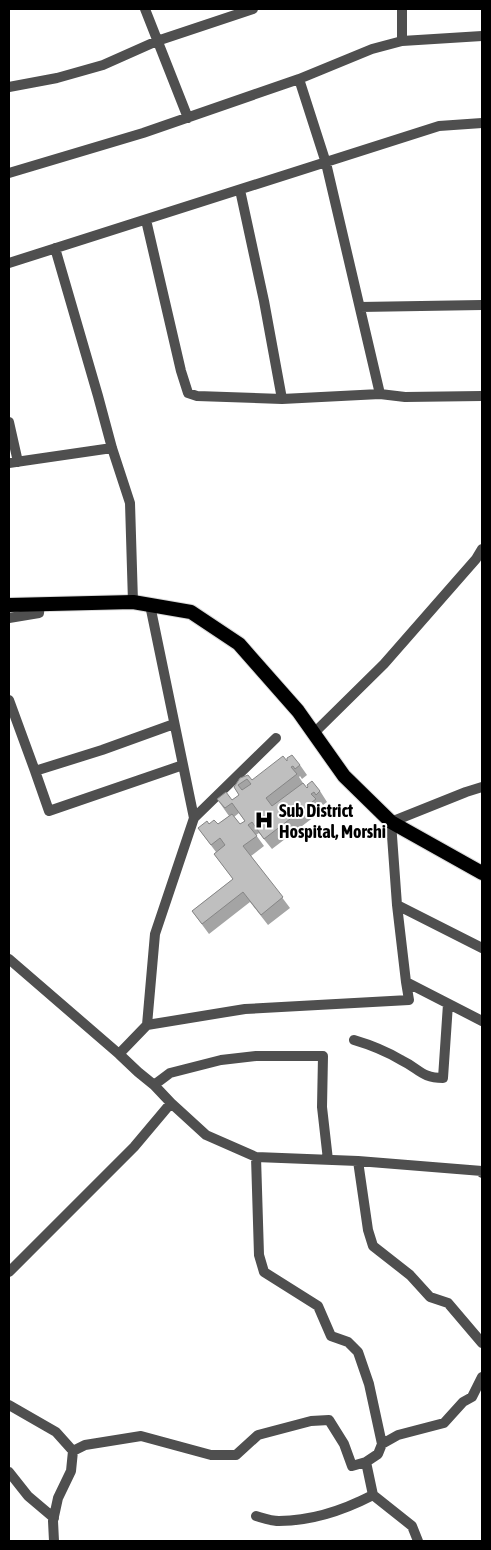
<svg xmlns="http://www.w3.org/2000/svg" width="491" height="1550" viewBox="0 0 491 1550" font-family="'Asap Condensed',sans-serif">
<rect width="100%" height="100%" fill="#fff"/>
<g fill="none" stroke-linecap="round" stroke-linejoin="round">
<!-- trunk casing -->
<g stroke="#dbdbdb" stroke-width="16">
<path id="trunk" d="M9,605l124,-3 58,10 48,32 59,67 46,65 47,46 91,51"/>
</g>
<!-- minor -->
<path stroke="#4f4f4f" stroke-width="10" d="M145,9l43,109
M402,41v-32
M299,79l73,-30 30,-8 80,-5
M9,87l48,-9 46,-13 54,-24 96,-32
M9,173l134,-40 156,-54 27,84 54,231
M240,190l24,111 18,98
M146,220l35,151 7,22 9,3 85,3 98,-5 25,3 77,-1
M55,248l43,148 14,52 18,55 3,99
M9,263l430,-137 43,-3
M360,307l122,-2
M9,422l9,40
M9,463l103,-15
M150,605l44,213
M9,618l30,-5 1,-9
M9,700l26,71
M174,724l-72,26 -67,21 14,40 134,-46
M397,905l-6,-83 75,-30 16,-5
M482,948l-85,-43 9,77 76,39
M9,959l110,95 19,18 16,13 17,18 35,32 50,22 102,4 124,10v2
M147,1025l98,-16 164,-9 -3,-18
M354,1040c17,5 32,11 47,20 19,9 20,18 42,18l5,-74
M119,1054l28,-29 8,-91 39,-116 82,-80
M154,1085l16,-12 51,-13 35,-4h67l-1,51 6,53
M256,1157l3,98 5,17 54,34 13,30 17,6 10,10 11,32 13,60
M358,1161l10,69 5,16 37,29 20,22 18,6 34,40
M9,1272l125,-125 37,-44
M9,1405l47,27 17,19
M9,1472l19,24 26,22
M256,1516c7,2 15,5 23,5 33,0 65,-11 94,-26
M54,1541l-1,-20 5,-23 13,-27 2,-20 12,-6 56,-9 70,19h25l22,-20 53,-14 18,-1 15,24 8,22 14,-4
M418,1541l-6,-15 -39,-31 -7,-33 12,-8 4,-10 16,-9 46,-12 19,-21 9,-5 10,-20"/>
<!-- tertiary -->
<path stroke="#4f4f4f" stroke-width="10" d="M314,733l70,-69 92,-105 6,-10"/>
<!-- trunk -->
<use href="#trunk" stroke="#000" stroke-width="14"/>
</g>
<!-- wall -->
<path fill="#a4a4a4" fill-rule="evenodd" d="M287,761l13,4 7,10 -5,4 -2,-3 -1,1 4,6 4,5 13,3 7,11 -4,3 -2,-3 -2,2 4,6 -51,39 -13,-16 -3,2 8,11 -13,10 39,52 -22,17 -18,-23 -41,32 -17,-23 41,-32 -19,-25 2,-2 -18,-24 11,-4h9l11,-8 -12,-17 15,1 7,-5 -5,-8 6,-9 12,2zM239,813l6,8 -5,3 -6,-7z"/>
<!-- building -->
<path fill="#bfbfbf" stroke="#868686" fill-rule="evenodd" d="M292,755l8,10 -5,4 -2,-3 -2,1 6,7 -31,24 6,8 31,-23 4,5 1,-1 -1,-2 5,-4 8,10 -4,4 -2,-3 -3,2 5,5 -52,40 -12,-17 -4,3 9,11 -14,10 40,51 -22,18 -18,-23 -41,32 -10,-13 41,-32 -19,-25 11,-9 -5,-7 -9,7 -13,-17 9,-7 2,3 5,-4 4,4 14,-10 8,10 5,-3 -13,-18 -7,5 -8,-9 9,-7 6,8 7,-5 -5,-8 6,-9 8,-3 4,5 31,-24 4,5v-3zM247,779l4,5 -9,6 -4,-5z"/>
<!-- icons -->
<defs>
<g id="hospital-bare" transform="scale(1.5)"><path d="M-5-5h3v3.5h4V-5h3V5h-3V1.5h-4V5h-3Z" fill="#000" stroke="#fff" stroke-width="2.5" paint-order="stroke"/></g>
</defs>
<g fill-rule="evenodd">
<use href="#hospital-bare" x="264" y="820"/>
</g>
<g text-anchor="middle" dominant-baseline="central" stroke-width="4" stroke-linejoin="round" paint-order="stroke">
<!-- poi labels -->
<g font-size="18" font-weight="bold" fill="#000" stroke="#fff" text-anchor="start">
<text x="279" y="810">Sub District<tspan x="279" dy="21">Hospital, Morshi</tspan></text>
</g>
</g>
<!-- border -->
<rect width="491" height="1550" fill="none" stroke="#000000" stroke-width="20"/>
</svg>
